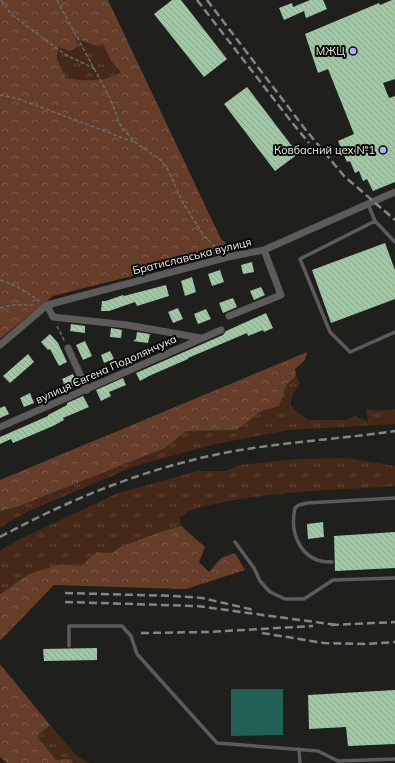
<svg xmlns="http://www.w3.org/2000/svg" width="395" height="763" viewBox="0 0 395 763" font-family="Mulish,sans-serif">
<defs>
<pattern id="grass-tufts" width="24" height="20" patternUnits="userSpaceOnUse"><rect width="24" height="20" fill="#452818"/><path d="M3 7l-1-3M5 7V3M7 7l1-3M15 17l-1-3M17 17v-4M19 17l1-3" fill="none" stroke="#60483a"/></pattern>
<pattern id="forest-crowns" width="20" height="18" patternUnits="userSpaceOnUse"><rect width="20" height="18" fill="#653d28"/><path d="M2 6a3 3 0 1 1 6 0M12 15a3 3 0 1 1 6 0" fill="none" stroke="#7b5948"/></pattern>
<pattern id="building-back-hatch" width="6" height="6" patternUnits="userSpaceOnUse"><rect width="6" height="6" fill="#a0c8a4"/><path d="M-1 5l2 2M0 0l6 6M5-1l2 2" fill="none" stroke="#8aa88d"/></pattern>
</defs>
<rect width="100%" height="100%" fill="#1f1f1c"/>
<!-- grass -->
<path fill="url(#grass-tufts)" d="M75,38l21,8 7,-2 8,17 10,11c-19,11 -34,9 -55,6l-9,-19 1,-12 21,-2z
M296,376l4,7 -7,11 -3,11 8,8 11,7h37l9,-4 13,5 -2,-12 12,2 17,-2v15l-106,6 -73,14 -78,21 -109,46 -29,16v-16l17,-4 148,-59 21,-17 50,-1 26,-19 16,-5 9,-23z
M346,458l49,8v20c-58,4 -118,5 -175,17 -13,3 -30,5 -40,14l1,9 -21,6 -40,15 -8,6 -15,-1 -16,14 -20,-2 -32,10 -29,20v-43l18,-11 100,-47 80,-22h28l13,-6 57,-6z
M50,725l27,31 13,7h-17l-2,-4 -15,1 -19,-24z"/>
<!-- forest -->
<path fill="url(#forest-crowns)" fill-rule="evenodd" d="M0,0h108l113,239 14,11 -182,46 -53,43zM75,38l21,8 7,-2 8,17 10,11c-18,11 -35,9 -55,6l-9,-19 1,-12 12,4 9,-6z
M307,352l-2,8 -10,9 1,7 -9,8 -8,22 -17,5 -26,19 -50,1 -21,17 -148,59 -17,4v-31z
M181,526l24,21 -6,15 10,10 12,-14 14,-5 10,17 -59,19 -132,-4 -54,56v-47l29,-20 32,-10 20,2 16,-14 15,1 8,-6 40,-15z
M0,664l50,61 -13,11 19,24 15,-1 2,4h-66l-7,-6z"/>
<!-- water -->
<path fill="#226056" d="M231,689h52v46l-52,1z"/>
<!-- building -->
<path fill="url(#building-back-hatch)" d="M172,0h9l46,59 -23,18 -50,-63z
M310,0h13l4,9 -21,9 -2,-7 -20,9 -5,-12 13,-5 1,4z
M392,0h3v79l-12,4 6,15 6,-2v86l-22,9 -6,-12 -4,2 -4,-10 -4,2 -5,-12 -3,1 -9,-21 16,-7 -26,-65 -10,4 -13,-39 74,-31 1,2z
M247,87l51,67 -23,17 -51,-67z
M385,243l10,27v29l-64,24 -19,-53z
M252,262l2,10 -11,2 -2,-9z
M220,270l4,12 -12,4 -4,-12z
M192,277l4,15 -11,4 -4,-15z
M166,285l3,11 -32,10 -2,-4 -26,9h-8l1,-10h4l17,-6 1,1z
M261,287l4,8 -11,5 -4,-9z
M233,298l4,9 -14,6 -4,-10z
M178,308l5,11 -10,4 -5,-11z
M206,309l5,10 -13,5 -4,-10z
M266,313l7,15 -9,4 -1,-2 -15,6 -1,-3 -59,25v1l-39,17 -9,5 -4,-8 87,-38 3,-4z
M71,324l14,2v7l-15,-2z
M111,328l11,2 -1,8 -11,-1z
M137,332l13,2 -2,9 -15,-2 3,-2z
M50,334l8,9 9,19 -8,4 -9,-17 -2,1 -7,-8z
M85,341l7,15 -9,4 -7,-15z
M110,351l4,8 -10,4 -3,-8z
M28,354l6,8 -24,21 -7,-7z
M73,374l4,10 -11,5 -4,-10z
M123,378l3,7 -17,7 2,4 -10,5 -5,-11z
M30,393l4,10 -10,4 -4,-9z
M83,396l6,11 -26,11 1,2 -11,6 -40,17 -2,-4 -11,5v-7l48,-21v-1l19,-10v-2z
M5,406l4,8 -9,4v-10z
M323,522l1,15 -16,2 -1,-15z
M395,532v36l-60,3 -1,-35z
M97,648v12l-53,1 -1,-12z
M395,690v54l-47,2 -2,-19 -37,2 -1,-34z"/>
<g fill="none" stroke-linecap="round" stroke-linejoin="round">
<!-- path -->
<path stroke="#6a6a68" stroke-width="1.5" stroke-dasharray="4 2" stroke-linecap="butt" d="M1,0l10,14 29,22 26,19 29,14
M57,0l53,98 11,29 15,16 25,17 7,10 15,33 21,33 16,15
M0,95l16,3 118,44
M0,280l16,6 24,15
M0,308l11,-3h23
M57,326l8,16"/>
<!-- lane -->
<path stroke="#5c5b5a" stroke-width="3.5" d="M368,204l7,17 20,21
M375,221l-75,38 30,73 20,20 45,-20
M235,542l19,26 6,13 10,11 15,7h19l29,-19 62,-2
M332,562c-30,1 -43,-27 -37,-54l4,-3 8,-2 88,-5
M69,646v-20h53l9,10 6,18 80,89 101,8 20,10 57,-2
M299,749l1,14"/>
<!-- street -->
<path stroke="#5c5b5a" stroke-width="7" d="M47,305l6,12 74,8 74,13
M229,316l52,-21 -17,-45
M0,345l47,-40 181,-48 36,-7 131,-58
M68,348l19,42
M0,427l221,-97"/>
<!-- rail -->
<path stroke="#858583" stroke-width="2.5" stroke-dasharray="8 4" stroke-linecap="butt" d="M197,0l93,120 19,23
M207,0l98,129 39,47 51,44
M0,537c72,-39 149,-70 229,-85 55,-10 111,-13 166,-21
M65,593l110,3 27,2 52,12
M65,602l132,4 140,19
M331,625l64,-3
M141,633l67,-1 105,-6
M262,633l62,10 40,1 31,-2"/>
</g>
<!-- markers -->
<g fill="#a9b0fc" stroke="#090908" stroke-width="1.5">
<circle cx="353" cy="51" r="4"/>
<circle cx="383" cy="150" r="4"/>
</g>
<g text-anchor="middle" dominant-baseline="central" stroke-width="4" stroke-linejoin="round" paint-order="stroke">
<!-- poi labels -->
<g font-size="11" fill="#efefed" stroke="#090908" text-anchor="end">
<text x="345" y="51">МЖЦ</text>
<text x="375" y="150">Ковбасний цех №1</text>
</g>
<!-- street labels -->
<g font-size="11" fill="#efefed" stroke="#090908">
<text transform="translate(192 256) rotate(-14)">Братиславська вулиця</text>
<text transform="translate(106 369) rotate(-24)">вулиця Євгена Подолянчука</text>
</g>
</g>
</svg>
